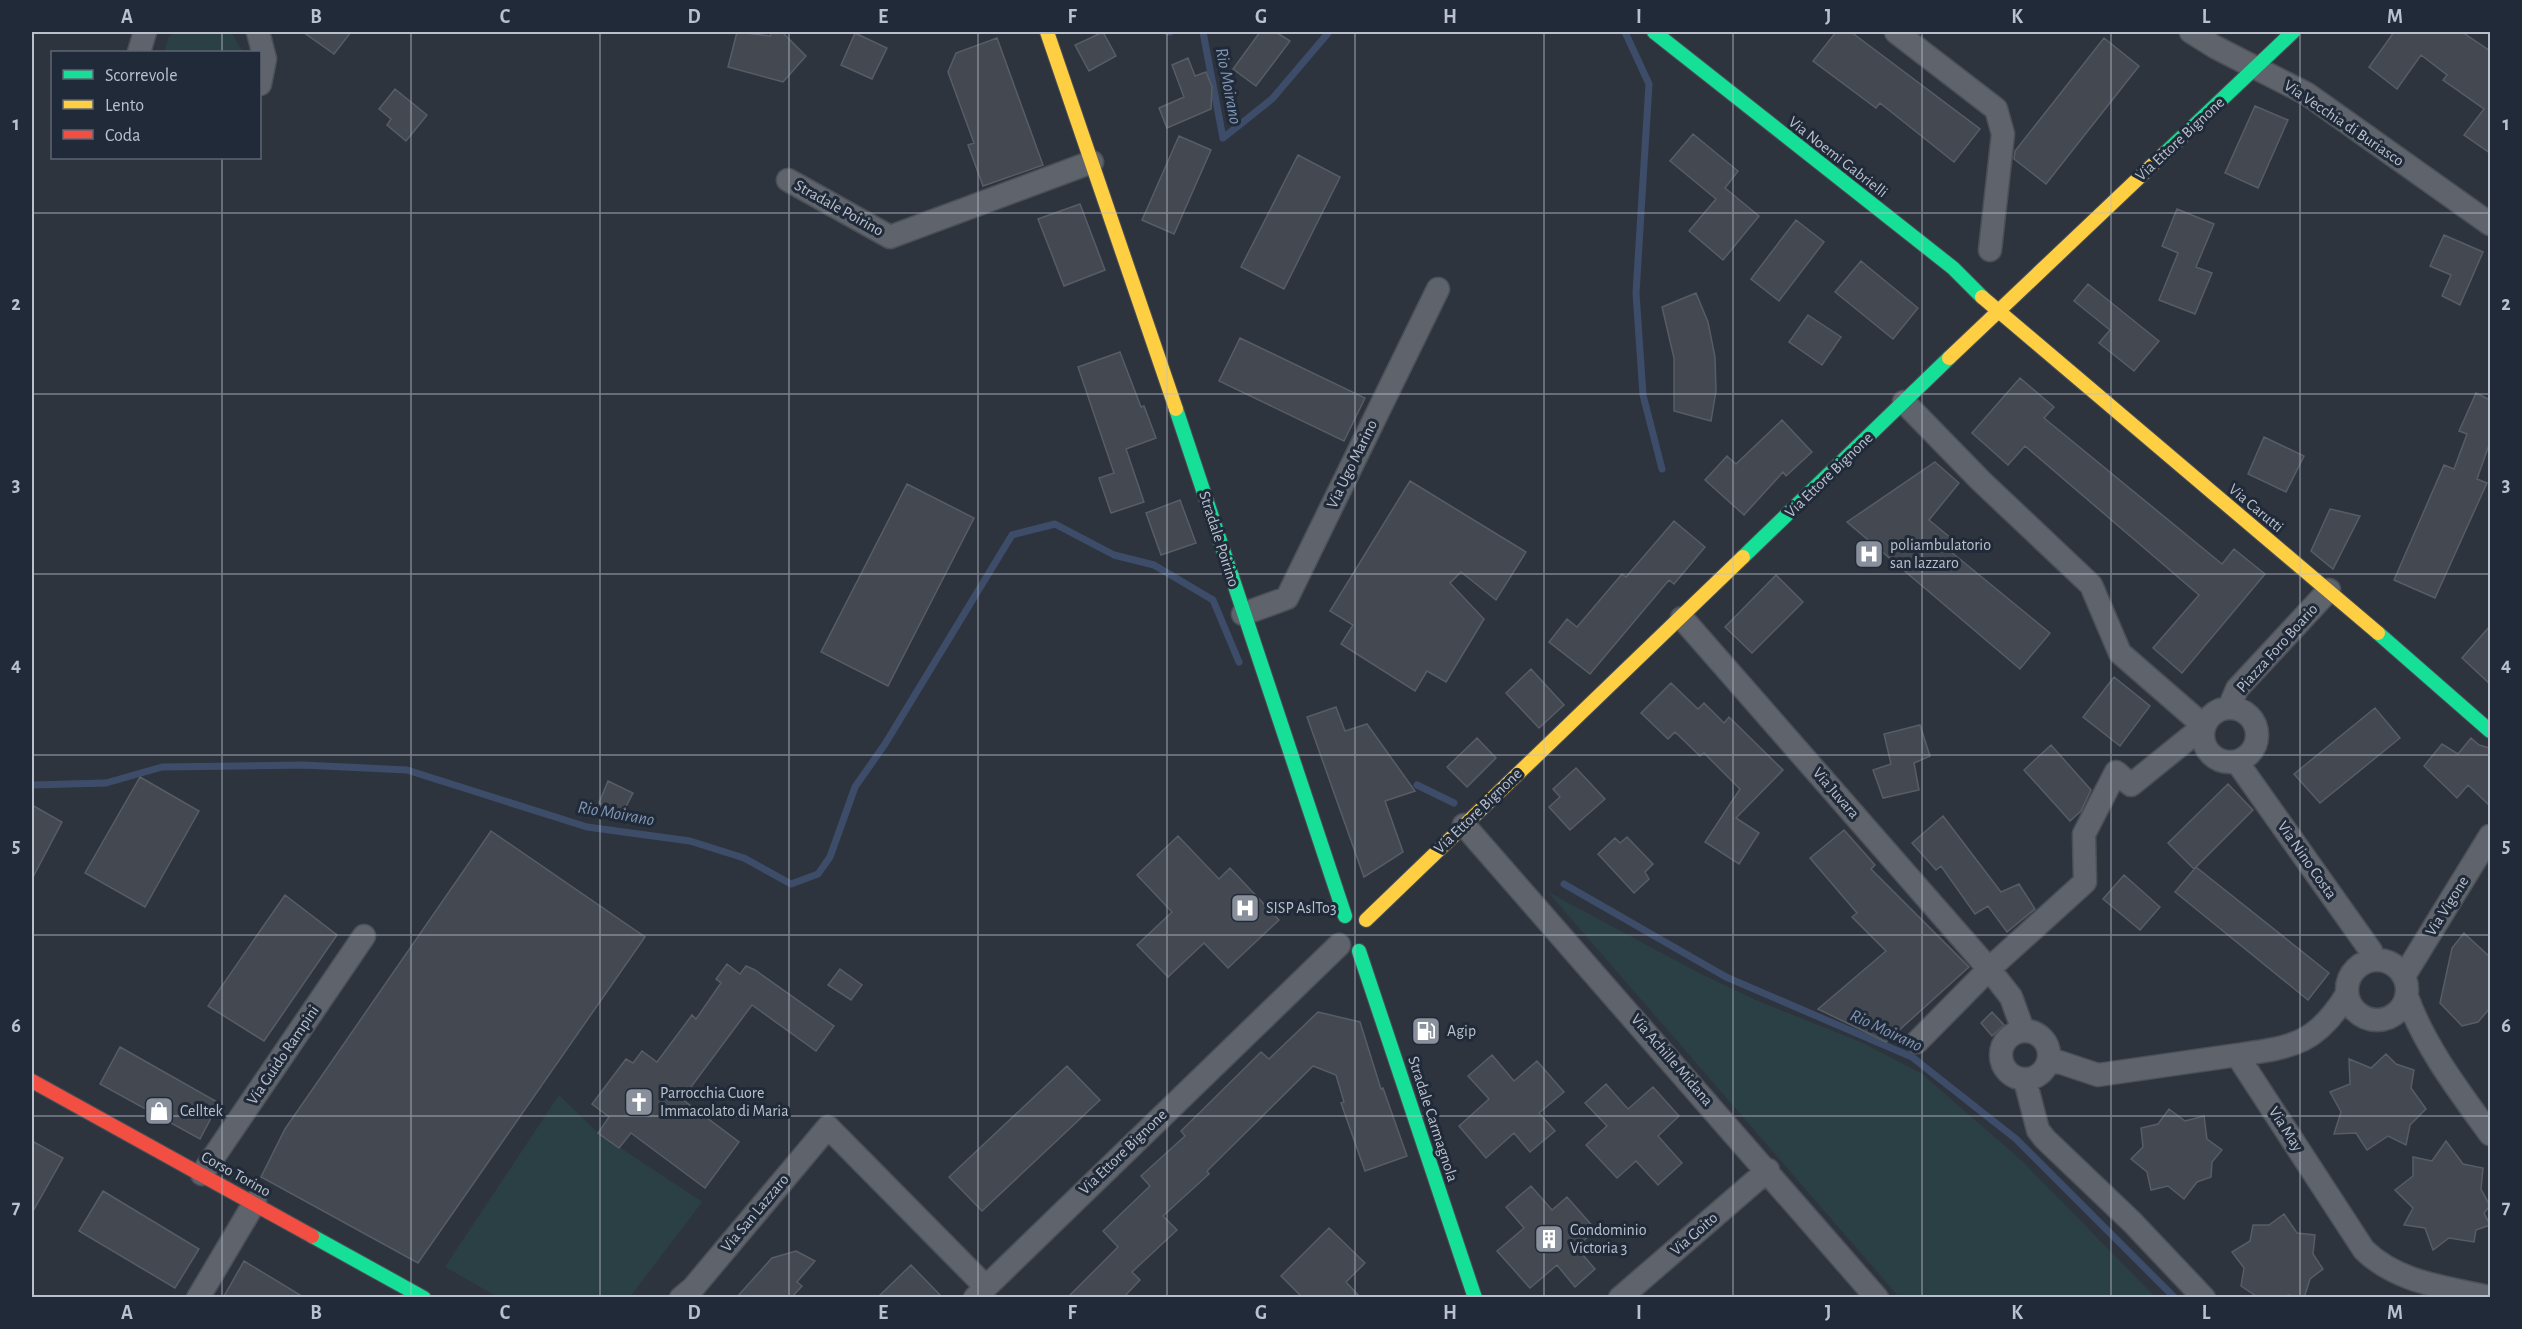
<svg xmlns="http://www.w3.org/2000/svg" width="2522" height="1329" viewBox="0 0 2522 1329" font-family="'Alegreya Sans',sans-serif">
<rect width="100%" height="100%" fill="#2e343e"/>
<!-- green -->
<path fill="#2b4044" d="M175,32h56l12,20h-79l5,-15z
M1548,892l149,80 61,29 105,42 59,31 100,87 133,136h-256z
M559,1095l39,38 104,69 -72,95h-132l-53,-30z"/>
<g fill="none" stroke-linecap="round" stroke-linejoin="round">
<!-- stream -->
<path stroke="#3d4d69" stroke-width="7" d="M1168,32h2
M1203,32l20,106 49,-39 57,-67
M1625,32l24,52 -13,209 7,102 19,74
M32,785l74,-2 56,-16 141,-2 104,5 180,57 103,14 54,17 47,26 27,-10 12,-17 25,-70 30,-43 127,-209 43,-11 59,31 40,10 59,35 26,62
M1417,785l37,18
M1564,884l162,93 186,80 104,82 159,159"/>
</g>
<!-- building -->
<path fill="#444951" stroke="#575c65" stroke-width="1.5" d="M303,32h48l-17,22z
M737,32l33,4 2,-4h10l24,24 -23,26 -55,-15z
M1103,32l13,24 -27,15 -14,-26z
M1260,32h16l14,9 -34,45 -23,-17z
M1836,32h15l129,97 -26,33 -74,-59 -4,5 -63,-47z
M2394,32h68l28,19v102l-26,-18 20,-26 -41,-29 4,-5 -26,-20 -24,34 -28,-22z
M855,33l32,15 -15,31 -31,-14z
M997,38l46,127 -60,21 -15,-41 6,-2 -26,-71 8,-19z
M2104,38l35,28 -93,118 -32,-25 1,-8z
M1188,58l7,18 11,-4 6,15 -1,22 -44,19 -8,-20 25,-11 -12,-32z
M395,89l32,26 -21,26 -19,-16 4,-6 -12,-10z
M2255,106l33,14 -30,68 -33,-15z
M1693,134l45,37 -13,17 34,28 -36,44 -34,-29 27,-32 -46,-38z
M1179,136l32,14 -37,84 -32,-14z
M1298,155l42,22 -56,112 -43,-22z
M1080,204l25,66 -41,16 -26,-67z
M2177,209l37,15 -18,43 16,6 -17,41 -36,-14 19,-47 -16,-7z
M1796,220l28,22 -45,59 -28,-22z
M2444,235l39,17 -23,53 -18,-9 9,-21 -21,-9z
M1861,261l57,47 -25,31 -58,-47z
M2088,284l71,57 -25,30 -35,-28 11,-13 -36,-29z
M1696,293l12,29 7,35 1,34 -5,30 -37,-10v-53l-12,-51z
M1808,315l33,22 -19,28 -33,-23z
M1240,338l125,60 -21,43 -125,-60z
M1120,352l21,55 3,-1 12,32 -30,11 18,53 -33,11 -12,-35 15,-5 -36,-106z
M2020,378l34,29 -10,11 178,146 12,-15 31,25 -83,99 -29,-25 46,-53 -174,-149 -17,19 -36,-32z
M2476,393l14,7v42l-13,37 10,4 -52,115 -41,-18 50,-115 10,4 13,-35 -8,-3z
M1782,420l30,32 -26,24 -3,-4 -39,43 -39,-35 22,-24 9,8z
M2264,437l40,19 -18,36 -38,-18z
M1935,462l24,21 -30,37 28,23 -7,8 100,82 -30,36 -173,-147z
M1410,481l116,71 -30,48 -35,-28 -11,11 34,36 -38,63 -19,-11 -12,20 -74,-47 12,-19 -23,-14z
M907,484l67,34 -86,168 -67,-34z
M1180,500l16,43 -35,12 -15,-42z
M2330,509l30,7 -27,53 -22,-18z
M1674,521l31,26 -31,37 -5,-4 -79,94 -41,-32 18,-23 10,8 45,-53 4,3z
M1776,575l27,27 -51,51 -27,-26z
M2490,626v58l-28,-26z
M1531,669l33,36 -25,23 -33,-35z
M2114,677l36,29 -30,40 -37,-29z
M1671,683l27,26 6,-6 20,20 5,-6 54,53 -47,48 23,15 -20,31 -34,-22 35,-53 -36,-36 -4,3 -25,-24 -7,7 -27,-26z
M1336,707l9,24 22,-7 48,67 -30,10 18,51 -39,25 -57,-160z
M2375,708l25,30 -80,65 -26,-29z
M1920,725l10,31 -16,7 5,27 -36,8 -10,-28 18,-6 -7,-30z
M1477,738l19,20 -29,29 -20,-20z
M2471,738l8,7 11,3v58l-22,-21 -11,13 -33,-32 18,-22 16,10z
M2051,745l40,45 -10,21 -11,10 -46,-51z
M1576,768l29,31 -35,31 -21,-23 11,-10 -7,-8z
M140,777l59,34 -54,96 -60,-34z
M608,781l25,12 -11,21 -23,-11z
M2228,784l25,26 -59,59 -26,-26z
M32,805l30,17 -30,57z
M1943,816l58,76 18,-8 16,25 -28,23 -19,-26 -13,8 -34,-48 -5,4 -24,-27z
M1844,830l31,35 -4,4 98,98 -83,75 -68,-33 68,-58 -34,-34 5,-4 -47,-55z
M491,831l154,106 -227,326 -157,-86 24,-48z
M1178,836l41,43 11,-11 49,52 -51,48 -24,-25 -36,34 -31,-32 35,-33 -35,-37z
M1627,837l26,27 -8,8 4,7 -15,14 -36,-39 17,-16 5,5z
M2196,867l133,106 -21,27 -133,-108z
M2124,875l36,32 -20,23 -37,-31z
M285,895l52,40 -73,106 -56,-35z
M2464,933l26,24v51l-12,14 -16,4 -22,-23 12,-55z
M727,964l13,10 6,-8 9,4 79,56 -18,25 -64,-46 -70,94 57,43 -34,46 -74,-55 -12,15 -21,-15 11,-16 -17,-13 34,-45 7,4 9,-12 15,11 35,-47 4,4 25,-36 -5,-4z
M840,969l22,16 -11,15 -23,-15z
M1318,1012l42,10 21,67 2,-1 24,68 -42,15 -24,-68 3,-1 -8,-27 -23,-9 -106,105 2,3 -46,42 14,14 -45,42 8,8 -17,18h-56l51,-51 -15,-16 47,-45 -9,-10 44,-40 -4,-5 80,-79 8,7z
M1992,1012l12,13 -12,11 -11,-13z
M120,1047l99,56 -19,36 -100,-55z
M2386,1054l10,10 18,6 -3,18 15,21 -16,16 -4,20 -18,-9 -21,14 -11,-17 -22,1 7,-22 -11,-20 20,-8 -1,-25 22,9z
M1492,1055l22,26 23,-20 27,31 -25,21 16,18 -25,21 -16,-19 -28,25 -27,-32 30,-27 -21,-23z
M1067,1066l33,34 -118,111 -33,-34z
M1606,1084l22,25 25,-22 26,29 -21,20 24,27 -24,22 -22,-24 -19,17 -31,-33 21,-19 -22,-23z
M2169,1109l16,12 19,-5 3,23 15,11 -10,12 -1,15 -14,5 -13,17 -16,-13 -17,4 -4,-18 -16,-13 12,-12 -2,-19 17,-4z
M32,1141l31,17 -31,55z
M2446,1141l17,23 20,4 -2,21 9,17 -6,7 6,12 -14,5 -2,12 -25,-4 -16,12 -8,-22 -21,-3 9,-17 -18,-18 18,-14v-19l19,4z
M1531,1186l21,24 15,-13 29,33 -20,17 19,22 -20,18 -18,-22 -27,23 -33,-37 27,-23 -18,-21z
M103,1191l96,58 -24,39 -96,-57z
M2284,1214l13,19 18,2 -2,19 10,15 -13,10 -6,19 -16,-3 -4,3h-25l-18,-12 3,-18 -12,-16 18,-11 3,-16h16z
M1329,1228l36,35 -19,19 15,16h-58l-22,-22z
M796,1251l19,10 -18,21 5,4 -11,12h-55l36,-40z
M244,1261l61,37h-82z
M911,1265l32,33h-66z"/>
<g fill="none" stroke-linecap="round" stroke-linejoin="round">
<!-- street casing -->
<g stroke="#4b4f56" stroke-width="25">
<path id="street" d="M258,32l7,27 -5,25
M1896,32l100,77 7,25 -13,116
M2191,32l24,15 92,47 183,130
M139,52l6,-20
M788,180l102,57 202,-75
M1904,402l77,79 110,104 29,68 84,73 -73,59 -15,-13 -32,62 1,48 -96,87 -72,73
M1243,614l44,-16 151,-309
M1682,618l307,351 22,28 12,33
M2203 735a27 27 0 1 1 54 0a27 27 0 1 1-54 0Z
M2229,708l8,-19 92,-99
M2237,762l134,189 1,9
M1464,825l413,473
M2347 990a30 30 0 1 1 60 0a30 30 0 1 1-60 0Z
M2404,976l86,-140
M2407,997c18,50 52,94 83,137
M2001 1055a24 24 0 1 1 48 0a24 24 0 1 1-48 0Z
M2237,1055c55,-8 79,-10 110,-61
M2050,1059l48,16 139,-20 127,195c34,33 81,37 125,47
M2025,1080l13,50 7,9 87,83 72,76
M202,1174l162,-238
M986,1287l353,-342
M198,1298l57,-96
M681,1298l12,-10 135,-161 158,160 -11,11
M1620,1298l148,-128"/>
</g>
<!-- fast casing -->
<g stroke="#4b4f56" stroke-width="16">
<path id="fast" d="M1654,32l299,236 29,29
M2164,154l129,-122
M1176,409l169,507
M1743,557l206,-199
M2378,633l112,98
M1359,951l116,347
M312,1236l112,62"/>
</g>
<!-- slow casing -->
<g stroke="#4b4f56" stroke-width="16">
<path id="slow" d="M1047,32l129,377
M1982,297l396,336
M1949,358l215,-204
M1366,920l377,-363"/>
</g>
<!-- jam casing -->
<g stroke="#4b4f56" stroke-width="16">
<path id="jam" d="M32,1081l280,155"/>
</g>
<!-- street -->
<use href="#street" stroke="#5f636b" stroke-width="22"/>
<!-- fast -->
<use href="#fast" stroke="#16e098" stroke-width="14"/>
<!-- slow -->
<use href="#slow" stroke="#ffcf43" stroke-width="14"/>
<!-- jam -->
<use href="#jam" stroke="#f24e42" stroke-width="14"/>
</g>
<!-- grid -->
<path fill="none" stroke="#bac1cd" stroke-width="1.5" stroke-opacity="0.55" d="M222,32v20M411,32v1266M600,32v1266M789,32v1266M978,32v1266M1167,32v1266M1355,32v1266M1544,32v1266M1733,32v1266M1922,32v1266M2111,32v1266M2300,32v1266M222,158v1140M32,213h2458M32,394h2458M32,574h2458M32,755h2458M32,935h2458M32,1116h2458"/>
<!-- icons -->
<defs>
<g id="hospital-square" transform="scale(1.5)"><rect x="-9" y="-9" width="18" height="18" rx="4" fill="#89909b" stroke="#202a39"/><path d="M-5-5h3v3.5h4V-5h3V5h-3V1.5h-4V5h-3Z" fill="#fff"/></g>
<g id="fuel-square" transform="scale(1.5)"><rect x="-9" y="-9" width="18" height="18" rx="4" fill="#89909b" stroke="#202a39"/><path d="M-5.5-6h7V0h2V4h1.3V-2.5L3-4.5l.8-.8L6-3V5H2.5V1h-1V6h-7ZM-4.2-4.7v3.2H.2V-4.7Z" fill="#fff"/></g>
<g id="church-square" transform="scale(1.5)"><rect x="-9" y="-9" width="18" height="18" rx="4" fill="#89909b" stroke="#202a39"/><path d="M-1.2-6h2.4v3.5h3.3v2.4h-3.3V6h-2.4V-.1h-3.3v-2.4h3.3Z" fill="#fff"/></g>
<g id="shop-square" transform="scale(1.5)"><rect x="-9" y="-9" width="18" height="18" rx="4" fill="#89909b" stroke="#202a39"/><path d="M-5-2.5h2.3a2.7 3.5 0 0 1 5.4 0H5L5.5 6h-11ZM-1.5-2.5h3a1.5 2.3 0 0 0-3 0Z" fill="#fff"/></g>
<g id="building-square" transform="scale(1.5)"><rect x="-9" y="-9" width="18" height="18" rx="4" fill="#89909b" stroke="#202a39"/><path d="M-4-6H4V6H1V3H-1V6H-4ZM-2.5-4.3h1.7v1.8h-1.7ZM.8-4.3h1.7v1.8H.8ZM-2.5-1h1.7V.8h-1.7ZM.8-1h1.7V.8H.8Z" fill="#fff"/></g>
</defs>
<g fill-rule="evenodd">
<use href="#hospital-square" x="1869" y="554"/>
<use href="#hospital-square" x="1245" y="908"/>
<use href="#fuel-square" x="1426" y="1031"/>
<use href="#church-square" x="639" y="1102"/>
<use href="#shop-square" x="159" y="1111"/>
<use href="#building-square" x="1549" y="1239"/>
</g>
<g text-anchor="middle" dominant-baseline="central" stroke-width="6" stroke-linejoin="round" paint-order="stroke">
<!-- street labels -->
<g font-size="16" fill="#bac1cd" stroke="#202a39">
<text transform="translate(2344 123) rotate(34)">Via Vecchia di Buriasco</text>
<text transform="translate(2180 139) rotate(-43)">Via Ettore Bignone</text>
<text transform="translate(1838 157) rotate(38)">Via Noemi Gabrielli</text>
<text transform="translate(839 208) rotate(29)">Stradale Poirino</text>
<text transform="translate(1352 464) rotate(-64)">Via Ugo Marino</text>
<text transform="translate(1829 475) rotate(-44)">Via Ettore Bignone</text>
<text transform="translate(2256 508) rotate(40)">Via Carutti</text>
<text transform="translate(1219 539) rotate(72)">Stradale Poirino</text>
<text transform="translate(2277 648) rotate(-48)">Piazza Foro Boario</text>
<text transform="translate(1836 793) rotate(49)">Via Juvara</text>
<text transform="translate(1478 811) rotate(-44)">Via Ettore Bignone</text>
<text transform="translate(2307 860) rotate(55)">Via Nino Costa</text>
<text transform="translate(2447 906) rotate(-58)">Via Vigone</text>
<text transform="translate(283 1055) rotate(-56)">Via Guido Rampini</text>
<text transform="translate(1672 1060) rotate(49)">Via Achille Midana</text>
<text transform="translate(1433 1119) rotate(72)">Stradale Carmagnola</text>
<text transform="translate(2286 1129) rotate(57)">Via May</text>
<text transform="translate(1123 1152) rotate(-44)">Via Ettore Bignone</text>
<text transform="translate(236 1174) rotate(29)">Corso Torino</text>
<text transform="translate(755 1213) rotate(-50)">Via San Lazzaro</text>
<text transform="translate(1694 1234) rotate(-41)">Via Goito</text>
</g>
<!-- poi labels -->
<g font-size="16" fill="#bac1cd" stroke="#202a39" text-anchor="start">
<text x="1890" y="545">poliambulatorio<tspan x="1890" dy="18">san lazzaro</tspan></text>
<text x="1266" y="908">SISP AslTo3</text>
<text x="1447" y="1031">Agip</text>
<text x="660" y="1093">Parrocchia Cuore<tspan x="660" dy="18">Immacolato di Maria</tspan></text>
<text x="180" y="1111">Celltek</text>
<text x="1570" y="1230">Condominio<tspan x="1570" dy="18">Victoria 3</tspan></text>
</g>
<!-- water labels -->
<g font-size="18" font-style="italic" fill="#8196b4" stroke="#202a39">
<text transform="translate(1228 86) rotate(79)">Rio Moirano</text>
<text transform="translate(616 814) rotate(10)">Rio Moirano</text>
<text transform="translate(1886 1031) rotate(25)">Rio Moirano</text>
</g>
</g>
<!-- border -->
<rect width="2522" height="1329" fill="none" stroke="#202a39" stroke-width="66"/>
<!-- legend -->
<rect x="51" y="51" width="210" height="108" fill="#202a39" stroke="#5e6674" stroke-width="1.5"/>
<rect x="63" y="70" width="30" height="9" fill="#16e098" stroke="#5e6674" stroke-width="1.5"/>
<text x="105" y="81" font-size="18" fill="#bac1cd">Scorrevole</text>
<rect x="63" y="100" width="30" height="9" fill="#ffcf43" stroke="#5e6674" stroke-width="1.5"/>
<text x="105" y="111" font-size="18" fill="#bac1cd">Lento</text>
<rect x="63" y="130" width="30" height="9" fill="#f24e42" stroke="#5e6674" stroke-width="1.5"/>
<text x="105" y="141" font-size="18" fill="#bac1cd">Coda</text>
<rect x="33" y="33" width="2456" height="1263" fill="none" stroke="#bac1cd" stroke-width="2"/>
<g font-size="20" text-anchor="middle" font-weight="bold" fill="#bac1cd">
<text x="127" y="23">A</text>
<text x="316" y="23">B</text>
<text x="505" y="23">C</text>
<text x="694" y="23">D</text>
<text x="883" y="23">E</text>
<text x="1072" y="23">F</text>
<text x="1261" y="23">G</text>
<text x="1450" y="23">H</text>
<text x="1639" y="23">I</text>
<text x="1828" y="23">J</text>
<text x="2017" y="23">K</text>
<text x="2206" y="23">L</text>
<text x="2395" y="23">M</text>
<text x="16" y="130">1</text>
<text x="2506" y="130">1</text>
<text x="16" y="310">2</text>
<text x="2506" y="310">2</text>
<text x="16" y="491">3</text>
<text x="2506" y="491">3</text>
<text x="16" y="671">4</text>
<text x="2506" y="671">4</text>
<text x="16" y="852">5</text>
<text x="2506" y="852">5</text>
<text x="16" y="1032">6</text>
<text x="2506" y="1032">6</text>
<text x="16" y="1213">7</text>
<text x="2506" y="1213">7</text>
<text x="127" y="1319">A</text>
<text x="316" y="1319">B</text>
<text x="505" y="1319">C</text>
<text x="694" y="1319">D</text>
<text x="883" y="1319">E</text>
<text x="1072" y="1319">F</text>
<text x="1261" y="1319">G</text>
<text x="1450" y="1319">H</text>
<text x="1639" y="1319">I</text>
<text x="1828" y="1319">J</text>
<text x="2017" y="1319">K</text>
<text x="2206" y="1319">L</text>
<text x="2395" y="1319">M</text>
</g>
</svg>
